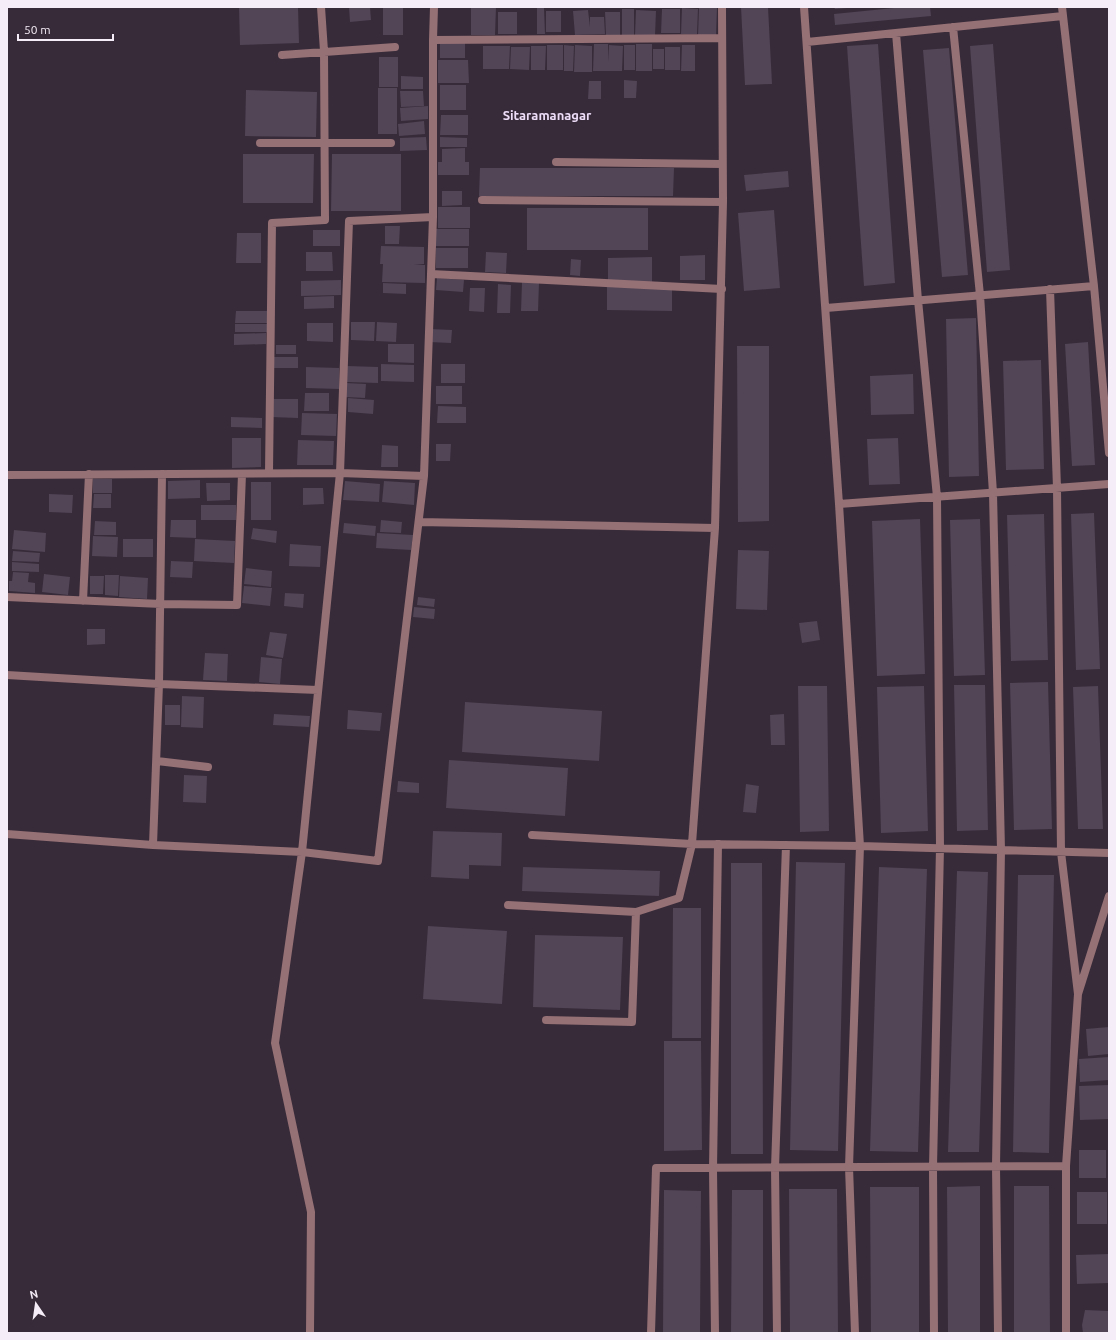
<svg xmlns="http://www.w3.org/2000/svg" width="1116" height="1340" viewBox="0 0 1116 1340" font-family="Ubuntu,sans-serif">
<rect width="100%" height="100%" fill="#372b39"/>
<!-- building -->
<path fill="#514556" d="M239,7h59l1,36 -59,2z
M349,7h21l1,13 -21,2z
M383,7h20v28h-20z
M471,7h25l-1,28h-24z
M741,7h27l4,77 -27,1z
M834,7h13v1l-12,1z
M904,7h26l1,9 -96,9 -1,-11z
M537,8h7l1,26h-8z
M682,8l16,1 -1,25h-16z
M699,8h18l-1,28h-18z
M622,9h12v26h-12z
M662,9h18v24h-19z
M588,10l2,17v-10h14l1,17 -30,1 -2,-24z
M636,10l20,1 -1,25 -20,-1z
M546,11h15v21h-15z
M498,12h19v22h-19z
M605,12h15v23h-14z
M440,43h25v15h-25z
M594,44h14v18l1,-17 14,1 -1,25h-29z
M636,44h16v27h-16z
M878,44l17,239 -31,3 -17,-240z
M993,44l17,226 -23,2 -17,-226z
M547,45h16v25h-16z
M564,45l10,1 -1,25h-9z
M575,45l17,1v26h-18z
M624,45h11v25h-11z
M682,45h13v26h-14z
M483,46h19l-1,17 1,-17h8l-1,23h-26z
M531,46h15l-1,24h-14z
M511,47h19l-1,23 -19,-1z
M665,47h15v23h-15z
M949,48l19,227 -26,2 -19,-227z
M653,49h11v20h-11z
M379,57h19v30h-19z
M438,60h30l1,23h-31z
M401,76l22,1v12h-22z
M624,80l13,1 -1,17h-12z
M589,81h12v18h-13z
M440,85h26v25h-26z
M378,88h19v46h-19z
M246,90l71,2 -1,45 -71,-1z
M400,91h23l1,15 -23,1z
M428,106v13l-27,2 -1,-13z
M441,115h27v20h-28z
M424,121l1,13 -26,2 -1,-12z
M426,137l1,13 -27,1v-13z
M440,137l27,1v9h-27z
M465,148v14h-6h10v13h-31v-13h4v-13z
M243,154h71l-1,49h-70z
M332,154h69v57h-70z
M480,168h194l-1,28h-194z
M788,171l1,16 -43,4 -2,-16z
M442,191h20v14l-20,1z
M438,207h32v21h-32z
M527,208h121v42h-121z
M774,210l6,78 -36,3 -6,-78z
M385,226h15l-1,18h-14z
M436,229h33v17h-33z
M313,230h27v16h-27z
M237,233h24v30h-25z
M381,246l43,1v17l-10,1h11v18l-43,-1 1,-18h-3z
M436,248h32v20h-32z
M306,252h26l1,19h-27z
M486,252l21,1 -1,20 -21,-1z
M705,255v25h-25v-24z
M652,257v25h-44v-24z
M571,259l10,1 -1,16 -10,-1z
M437,278l27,2 -1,12 -27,-2z
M341,280v15l-40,1v-15z
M522,282l17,1 -1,28h-17z
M383,283l23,1v10l-23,-1z
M498,284l13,1 -1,28h-13z
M607,287h65v24l-65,-1z
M470,288h15l-1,24 -15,-1z
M334,296v12l-30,1v-12z
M236,311h32v12h-33z
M976,318l3,158 -30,1 -3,-158z
M351,322h24l-1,19 -23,-1z
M377,322l20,1 -1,19 -20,-1z
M307,323h26v19l-26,-1z
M235,324h33v8h-33z
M430,329l22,1 -1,13 -22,-1z
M266,333v11l-32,1v-11z
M1088,342l7,123 -23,1 -7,-122z
M388,344h26v19l-26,-1z
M276,345h20v9h-20z
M737,346h32v175l-31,1z
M274,357h24v11h-24z
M1041,360l3,109 -38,1 -3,-109z
M381,364l33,1v17l-33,-1z
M441,364h24v19h-24z
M347,366l31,1v16l-32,-1z
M306,367l33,1v21l-33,-1z
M913,374l1,40 -43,1 -1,-39z
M346,383l20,1 -1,14 -20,-1z
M436,386h26v18h-26z
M305,393h24v18h-25z
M348,398l26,2 -1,14 -25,-2z
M271,399h27v19l-27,-1z
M438,406l28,1v16h-29z
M302,413l35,1 -1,22 -35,-1z
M231,417l31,1v10l-31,-1z
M232,438h29v29l-29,1z
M898,438l2,46 -31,1 -2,-46z
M298,440l36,1 -1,24h-36z
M436,444h15l-1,17h-14z
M382,445l16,1v21h-17z
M93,479h19v14h-19z
M200,480v18l-32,1v-18z
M345,481l35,3 -1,18 -36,-2z
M384,481l31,2 -1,22 -32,-3z
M251,482h20v38h-20z
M206,483h24v17l-23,1z
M303,488h20l1,16 -21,1z
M49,494l24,1 -1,18 -23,-1z
M94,494h17v14h-18z
M201,505h35v15h-35z
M1094,513l6,156 -24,1 -5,-156z
M1044,514l4,146 -37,1 -4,-146z
M920,519l5,155 -48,2 -5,-155z
M980,519l5,156 -31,1 -4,-156z
M171,520h25v18l-26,-1z
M381,520l21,2 -1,11 -21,-1z
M95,521l21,1v13h-22z
M344,523l32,3 -1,10 -32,-3z
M253,528l24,3 -1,12 -25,-4z
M14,530l32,3 -1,19 -33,-3z
M377,533l36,2 -2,15 -35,-2z
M93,536l25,1 -1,20 -25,-1z
M123,539h30v18h-30z
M195,539l40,2 -1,22 -40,-2z
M290,544l31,2 -1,21 -31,-1z
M738,550l31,1 -2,59 -31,-1z
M13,551l27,2 -1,9 -27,-1z
M171,561l22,1 -1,16 -22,-1z
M12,562l27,2v8l-27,-1z
M246,568l26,3 -1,16 -27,-3z
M13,572l16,1 -1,9 7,1v10l-26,-2v-10h3z
M44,574l26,3 -2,18 -26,-3z
M105,575h14l-1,21 -13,-1z
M90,576h14l-1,18h-13z
M120,576l28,2 -1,21 -28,-2z
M244,586l28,2 -2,18 -28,-3z
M285,593l19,1 -1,14 -19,-2z
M418,597l17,2 -1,8 -17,-2z
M414,607l21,2 -1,10 -21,-2z
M817,621l3,19 -18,3 -3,-20z
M87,629h18v15l-18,1z
M270,632l17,2 -4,24 -17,-3z
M205,653l23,1 -1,27 -24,-1z
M261,657l21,2 -2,25 -21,-2z
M1048,682l4,147 -38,1 -4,-147z
M954,685h31l3,145 -31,1z
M798,686h29l2,145 -29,1z
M924,686l4,145 -47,2 -4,-146z
M1098,686l5,143h-25l-5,-142z
M182,696l22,1 -1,31 -22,-1z
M465,702l137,9 -3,50 -137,-9z
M165,705h15v20h-15z
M348,710l34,3 -2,18 -33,-2z
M274,714l36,2 -1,11 -36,-2z
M784,714l1,31h-14l-1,-30z
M449,760l119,8 -3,48 -119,-8z
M184,775l23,1 -1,27 -23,-1z
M398,781l21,2v10l-22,-1z
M746,784l13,2 -3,27 -13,-1z
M433,831l69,2 -1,33 -32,-1v14l-38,-2z
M796,862l49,1 -7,288 -48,-1z
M731,863h31l1,291h-32z
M523,867l137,4 -1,25 -137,-5z
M879,867l48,2 -9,283 -48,-1z
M957,871l31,1 -9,280h-31z
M1018,875h36l-5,278 -36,-1z
M673,908h28v130h-29z
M428,926l79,5 -5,73 -79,-5z
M535,935l88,2 -3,73 -87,-3z
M1109,1027v27l-21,2 -2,-27z
M664,1041h37l1,109 -38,1z
M1109,1057v23l-29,2 -1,-23z
M1109,1085v34l-29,1 -1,-34z
M1079,1150h27v28h-27z
M980,1186v147h-32l-1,-146z
M1014,1186h35l1,147h-36z
M870,1187h49v146h-48z
M789,1189h48l1,144h-48z
M664,1190l37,1 -1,142h-37z
M732,1190h31v143h-32z
M1077,1192h30v32h-30z
M1109,1254v29l-32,1 -1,-29z
M1085,1310l24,1v22h-26l-1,-8z"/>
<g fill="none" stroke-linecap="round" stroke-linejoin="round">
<!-- street -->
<path stroke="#957075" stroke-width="8" d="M804,7l35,497 21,342 -11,321 6,166
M1062,7l32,279 15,167
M953,27l27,268 13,198 8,357 -5,316 2,167
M896,33l22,267 19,197 3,351 -7,319 1,166
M433,40l289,-2
M807,42l256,-26
M282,55l113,-8
M260,143h131
M556,162l166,2
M482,200l241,2
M431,274l291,15
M1050,289l7,199 4,364 17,142
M826,308l268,-22
M269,473l3,-250 53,-3 -1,-169 -3,-44
M7,475l333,-2 84,3
M839,504l270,-20
M419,522l296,6
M7,597l154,7 76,1 5,-131
M83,601l6,-127
M7,675l152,9 159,6
M157,761l51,6
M7,834l146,11 149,7 76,9 46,-385 9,-259v-177l1,-33
M532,835l160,9 168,2 249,7
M153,845l6,-161 3,-210
M508,905l128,7
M546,1020l86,2 4,-110 43,-14 13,-54 23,-316 8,-326 -1,-195
M310,1333l1,-121 -36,-169 27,-191 38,-379 9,-252 84,-4
M651,1333l5,-165 410,-2
M715,1333l-2,-164 5,-325
M777,1333l-2,-165 11,-323
M1066,1333v-167l12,-172 31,-98"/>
</g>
<g text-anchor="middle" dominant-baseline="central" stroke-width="4" stroke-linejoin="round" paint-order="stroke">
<!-- neighbourhood labels -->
<g font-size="13" font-weight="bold" fill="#edddf8" stroke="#372b39">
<text x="547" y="115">Sitaramanagar</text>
</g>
</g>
<!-- border -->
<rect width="1116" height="1340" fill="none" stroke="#f5edf7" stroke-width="16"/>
<!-- north arrow -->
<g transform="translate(36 1304) rotate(347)" stroke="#372b39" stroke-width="3" paint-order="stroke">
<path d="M0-3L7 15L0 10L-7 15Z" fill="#f5edf7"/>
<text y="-6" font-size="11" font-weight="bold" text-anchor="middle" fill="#f5edf7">N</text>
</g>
<!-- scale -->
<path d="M18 34v6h95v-6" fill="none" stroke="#f5edf7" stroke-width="2"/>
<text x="24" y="34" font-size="12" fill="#f5edf7" stroke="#372b39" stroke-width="3" paint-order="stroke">50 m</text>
</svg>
